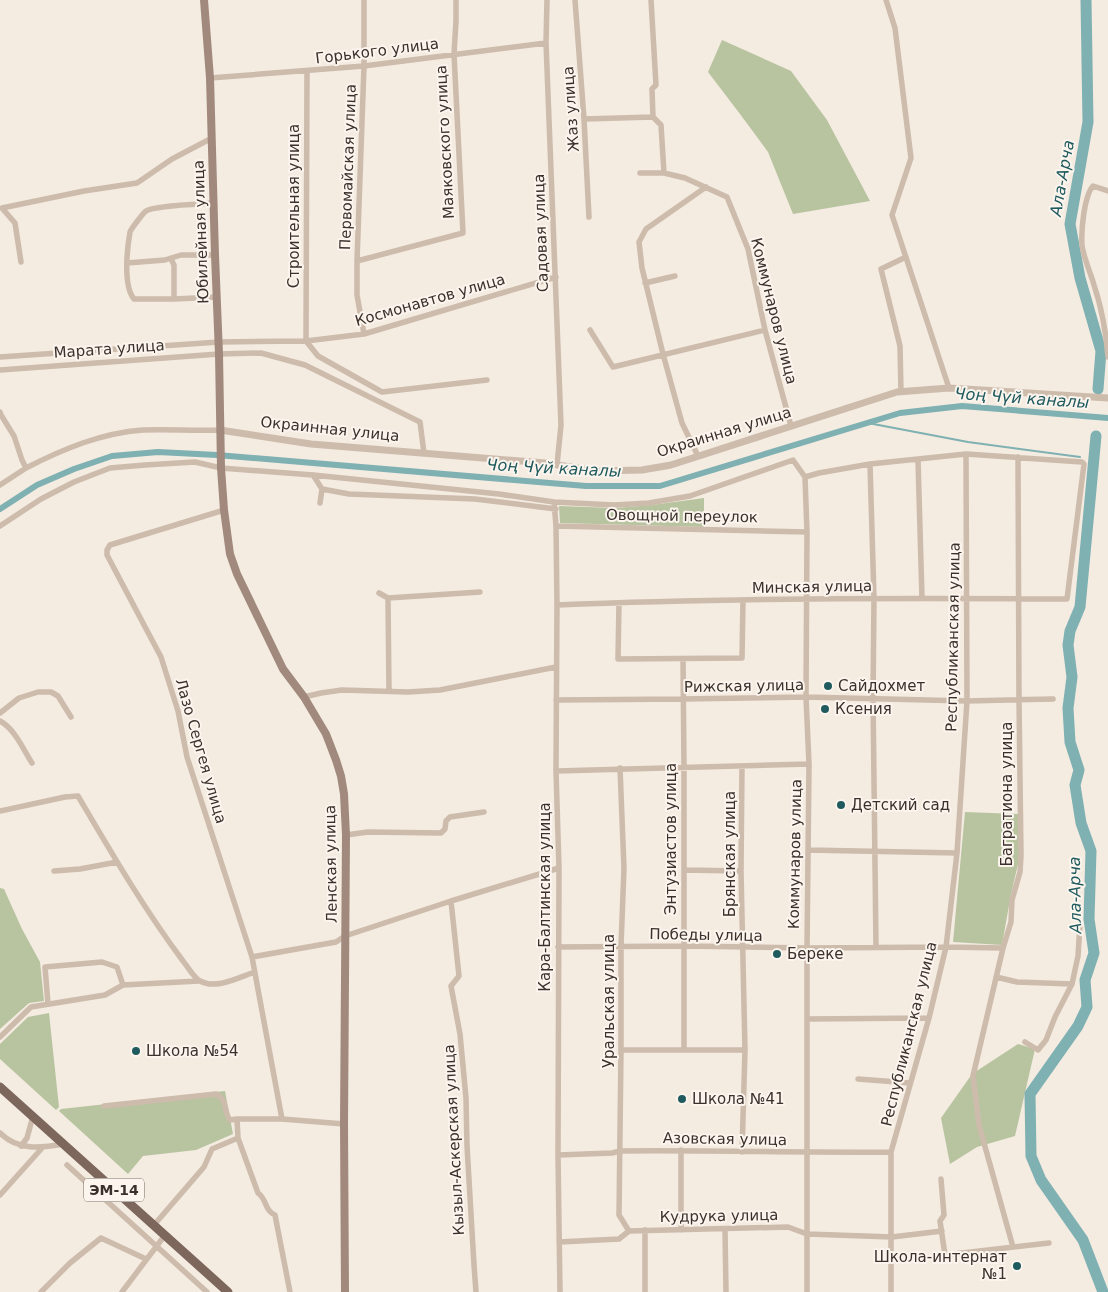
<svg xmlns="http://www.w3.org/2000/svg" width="1108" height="1292" viewBox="0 0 1108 1292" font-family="'DejaVu Sans',sans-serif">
<rect width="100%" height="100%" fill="#f4ebe1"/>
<!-- green -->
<path fill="#b8c4a0" d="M722,40l69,31 36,49 43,81 -77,13 -25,-62 -28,-38 -32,-42z
M704,498v29l-144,-4 -1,-17 56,2 37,-3z
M965,812l54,2v46l-8,34 -9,51 -49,-3z
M0,888l4,1 18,40 18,33 4,39 -15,2 -29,26z
M49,1013l10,94 -3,3 -56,-51v-15l28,-27z
M1018,1044l17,5 -20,87 -38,11 -27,17 -9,-46 31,-44z
M225,1091l8,43 -37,16 -53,6 -15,18 -69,-63 2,-2z"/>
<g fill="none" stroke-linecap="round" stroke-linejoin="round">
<!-- stream -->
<path stroke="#7fb0b2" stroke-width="2" d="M868,423l100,19 112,15"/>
<!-- canal -->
<path stroke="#7fb0b2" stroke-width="6" d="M0,509l37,-24 37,-16 38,-13 46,-4 59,3 369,31h74l240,-73 62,-7 146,12"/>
<!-- river -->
<path stroke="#7fb0b2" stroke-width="11" d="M1086,0l2,122 -18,102 10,54 21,73 -3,38
M1096,436l-16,171 -10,24 -2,14 4,32 -4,31 2,34 9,28 -4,15 6,38 10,28 -2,68 5,34 -9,27 2,27 -9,19 -48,68 1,62 10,24 42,60 20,52"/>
<!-- minor -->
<path stroke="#cdbbac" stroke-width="5.5" d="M547,0l-1,43 15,382 -4,40
M575,0l9,119 5,98
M651,0l5,85 -4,4 1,28 8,8 3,48
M886,0l9,28 16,130 -19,57 57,173
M307,71l-1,270 12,15 64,36 105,-12
M210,78l154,-12 182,-23
M584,119l69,-2
M640,173h24l21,5 42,19 21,52 17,81 26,96
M1108,191l-15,-5c-9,10 -12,45 -11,59 1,11 9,29 12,40 8,24 12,47 14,72
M214,203c-13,1 -59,2 -68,8 -2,1 -15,18 -16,21 -3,17 -7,54 4,67h40l43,-2
M171,259l3,6v34
M357,261l106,-28 -9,-179 2,-33v-21
M21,262l-6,-39 -13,-15 82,-17 53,-8 35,-24 40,-21
M127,263l38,-3 16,-5h34
M645,283l30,-7
M590,330l23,37 152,-37
M364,334l-7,-39v-34l7,-195v-66
M0,357l219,-15 87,-1 58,-7 192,-57
M0,370l219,-16 42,-1 44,12 115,57 4,31
M901,392l-1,-46 -19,-77 25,-12
M0,412l1,3 13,21 8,24 4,8 -26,17
M698,456l-16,-33 -19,-69 -21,-86 -3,-26 7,-13 60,-42
M918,460l4,138
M870,464l4,134 -1,100 3,249
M26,468c37,-19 75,-35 117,-38 25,-1 51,1 77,0
M313,475l9,14 -2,14
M805,477l2,55 -1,165 3,67 -2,184v344
M322,489l27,5 126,5 81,10
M554,502l2,24 1,79 -1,166 3,97 -1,287 2,137
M224,510l-114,35 -3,5v5l54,102 17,54 9,46 65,200 30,162
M0,526l41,-27 33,-17 36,-14 35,-3 50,-3 26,6 92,7 186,19 55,8 60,3 35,-2 41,-7 103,-36 12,17
M556,526l251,6
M379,593l9,5 92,-6
M388,598l1,93
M619,603l-1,56 124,-1 1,-58
M557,605c170,-7 340,-7 510,-6l17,-135 -2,-2 -116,-8 -96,10 -51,9 -14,4
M683,659l1,108v283
M304,697l17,-4 21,-3 66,2 32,-2 116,-23
M556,700l127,-1 123,-2 161,4 86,-2
M0,713l19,-15 19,-6h13l7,4 13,21
M0,721c15,8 23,28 32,42
M620,768l4,100 -3,78v104l-2,165 10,16
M556,771l253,-7
M0,811l65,-14 13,-1c33,56 66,113 105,165 5,6 11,17 17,20 17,9 39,-4 55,-9
M346,835l22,-3 73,1 4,-4 1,-8 4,-4 34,-5
M808,850l149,3
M684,870l57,1
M54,871l26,-2 37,-7
M451,901l8,75 -8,10 9,48 6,64 1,48 7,119 2,27
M558,947l126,-1 123,2 139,-1 57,1
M252,957l84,-15 9,-6 106,-35 108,-33
M996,977l21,5 55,2
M48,1004l-3,-37 57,-5 15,5 6,18
M807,1019l122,-1
M0,1037l31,-30 74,-12 18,-10 76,-4
M1025,1042l13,8 8,-10 9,-23 17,-33 6,-28 2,-31
M621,1050h124
M858,1079l52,4
M104,1106l112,-12c12,6 7,17 14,26l7,-1
M0,1133c18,18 41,15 64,11
M21,1146l6,-8 6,-22
M681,1150v80
M742,1152l3,-102 -4,-179 1,-105
M558,1155l54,-2 8,-2c90,-1 181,2 271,1
M67,1165l140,127
M941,1179l3,36 -4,6 5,34 104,-12
M0,1195l43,-48
M154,1225l50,-58 8,-18 26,-11
M725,1229l1,63
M645,1230v62
M559,1242l60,-3 10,-8 159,-4 19,7 85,3 50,-6
M1013,1247l-34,-122 -6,-49 30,-128 8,-26 1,-22 8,-28 1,-17 -2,-155 -1,-243
M41,1292l29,-29 31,-25 45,21
M122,1292l43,-57
M290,1292l-15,-77c-11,-5 -8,-16 -17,-22l-20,-55 -1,-19h45l62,5
M891,1292v-140l38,-134 17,-71 11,-94 10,-152 -1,-247"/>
<!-- tertiary -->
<path stroke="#cdbbac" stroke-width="7" d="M220,430l91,14 234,19 51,8 46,-1 29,-5 226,-73 52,-4 159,10"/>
<!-- secondary -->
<path stroke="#a18a7d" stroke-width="8" d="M204,0l6,78 5,177 4,99 2,114 3,42 6,44 7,20 46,95 21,28 22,37 10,26 5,16 3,18 2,41 -2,289 1,168"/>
<!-- primary -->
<path stroke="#7d675c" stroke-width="9" d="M0,1087l228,205"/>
</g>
<!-- markers -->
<g fill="#1f5a5e" stroke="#fbf5ee" stroke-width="2">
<circle cx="828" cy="686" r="5"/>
<circle cx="825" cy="709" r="5"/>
<circle cx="841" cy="805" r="5"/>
<circle cx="777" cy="954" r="5"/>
<circle cx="136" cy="1051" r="5"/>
<circle cx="682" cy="1099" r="5"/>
<circle cx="1017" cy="1266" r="5"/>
</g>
<g text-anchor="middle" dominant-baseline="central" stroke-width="4" stroke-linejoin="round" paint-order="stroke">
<!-- shield labels -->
<rect fill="#fbf5ee" stroke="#756b66" stroke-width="1" x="84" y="1178.5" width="60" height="23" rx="4"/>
<g font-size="14" font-weight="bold" fill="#3b302b">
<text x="114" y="1190">ЭМ-14</text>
</g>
<!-- street labels -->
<g font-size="15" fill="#3b302b" stroke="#fbf5ee">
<text transform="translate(377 51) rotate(-7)">Горького улица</text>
<text transform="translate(571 109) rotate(-94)">Жаз улица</text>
<text transform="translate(445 142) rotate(-93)">Маяковского улица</text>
<text transform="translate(348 167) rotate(-88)">Первомайская улица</text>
<text transform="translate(294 206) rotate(-90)">Строительная улица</text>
<text transform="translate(201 232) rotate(-92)">Юбилейная улица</text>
<text transform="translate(541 233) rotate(-92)">Садовая улица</text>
<text transform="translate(430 300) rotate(-16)">Космонавтов улица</text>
<text transform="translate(774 311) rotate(76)">Коммунаров улица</text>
<text transform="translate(109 349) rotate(-4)">Марата улица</text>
<text transform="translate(330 429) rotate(6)">Окраинная улица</text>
<text transform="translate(724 432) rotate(-17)">Окраинная улица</text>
<text transform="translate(682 516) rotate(1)">Овощной переулок</text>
<text transform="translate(812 587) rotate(-1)">Минская улица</text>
<text transform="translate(953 637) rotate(-89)">Республиканская улица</text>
<text transform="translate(744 686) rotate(-1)">Рижская улица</text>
<text transform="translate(201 751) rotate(74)">Лазо Сергея улица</text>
<text transform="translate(1007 794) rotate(-90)">Багратиона улица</text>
<text transform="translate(671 839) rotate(-90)">Энтузиастов улица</text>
<text transform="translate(730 854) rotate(-90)">Брянская улица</text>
<text transform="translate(795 854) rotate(-89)">Коммунаров улица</text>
<text transform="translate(331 864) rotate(-91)">Ленская улица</text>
<text transform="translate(545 897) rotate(-90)">Кара-Балтинская улица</text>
<text transform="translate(706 935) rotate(1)">Победы улица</text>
<text transform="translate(609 1001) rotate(-90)">Уральская улица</text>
<text transform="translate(909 1034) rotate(-76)">Республиканская улица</text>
<text transform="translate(725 1139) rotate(1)">Азовская улица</text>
<text transform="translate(454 1140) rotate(-93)">Кызыл-Аскерская улица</text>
<text transform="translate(719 1216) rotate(-1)">Кудрука улица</text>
</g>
<!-- poi labels -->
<g font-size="15" fill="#3b302b" stroke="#fbf5ee" text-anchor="start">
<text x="838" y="686">Сайдохмет</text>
<text x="835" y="709">Ксения</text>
<text x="851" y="805">Детский сад</text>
<text x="787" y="954">Береке</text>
<text x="146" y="1051">Школа №54</text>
<text x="692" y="1099">Школа №41</text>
<text x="1007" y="1257" text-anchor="end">Школа-интернат<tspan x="1007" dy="17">№1</tspan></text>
</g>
<!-- water labels -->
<g font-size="16" font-style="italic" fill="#1f5a5e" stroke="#fbf5ee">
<text transform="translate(1062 178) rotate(-80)">Ала-Арча</text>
<text transform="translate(1022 398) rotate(4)">Чоң Чүй каналы</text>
<text transform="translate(554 468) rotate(3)">Чоң Чүй каналы</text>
<text transform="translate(1075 895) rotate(-91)">Ала-Арча</text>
</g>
</g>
</svg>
